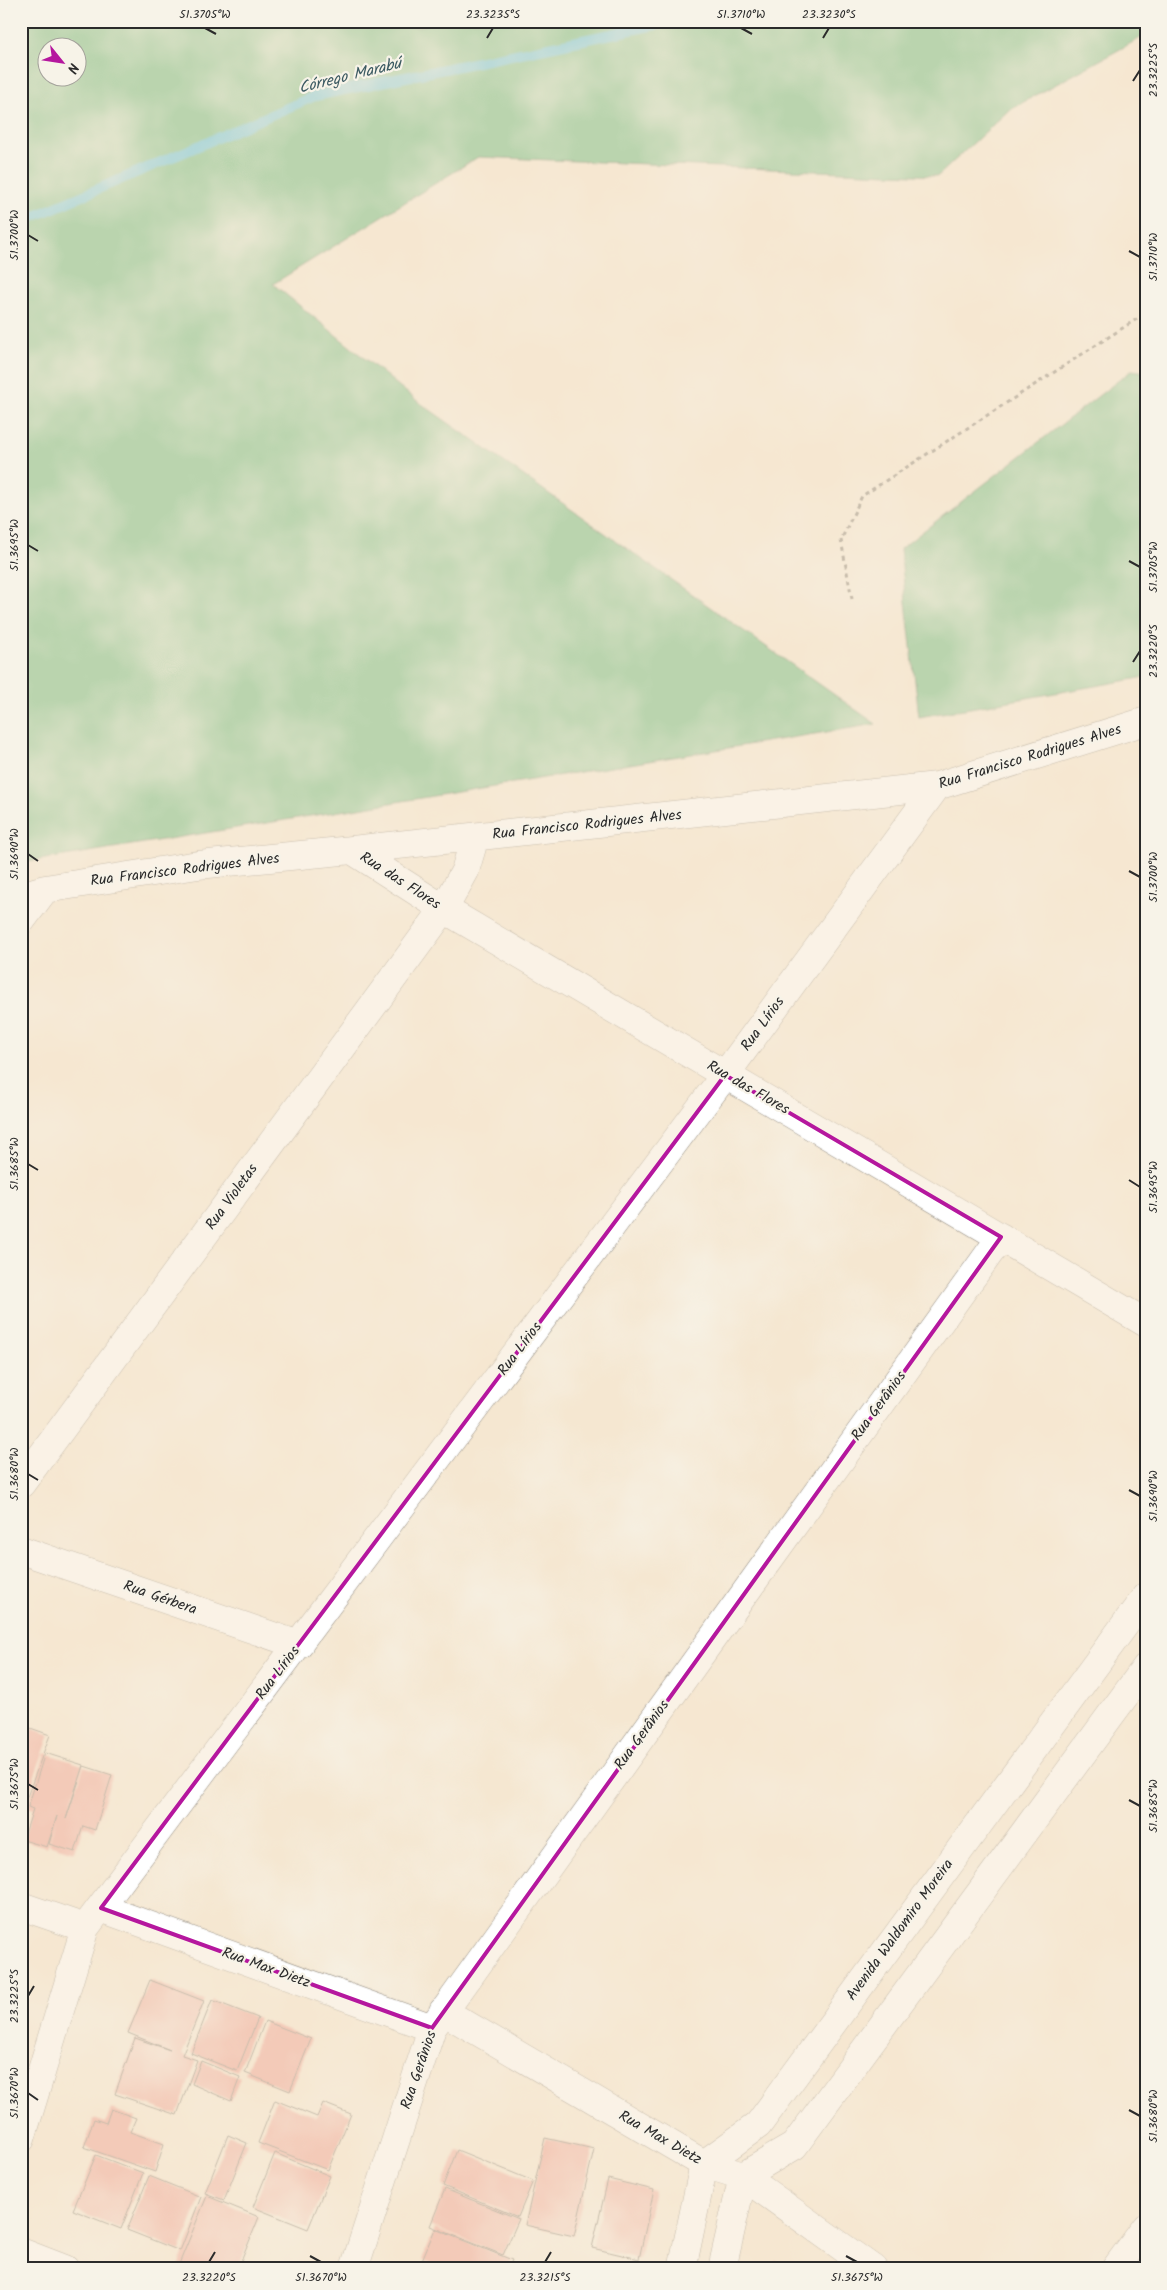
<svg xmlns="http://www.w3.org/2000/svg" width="1167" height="2290" viewBox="0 0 1167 2290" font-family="Kalam,sans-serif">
<rect width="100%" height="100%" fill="#f7f3e8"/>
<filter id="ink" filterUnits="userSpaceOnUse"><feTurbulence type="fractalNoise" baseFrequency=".02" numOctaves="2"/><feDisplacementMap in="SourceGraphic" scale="10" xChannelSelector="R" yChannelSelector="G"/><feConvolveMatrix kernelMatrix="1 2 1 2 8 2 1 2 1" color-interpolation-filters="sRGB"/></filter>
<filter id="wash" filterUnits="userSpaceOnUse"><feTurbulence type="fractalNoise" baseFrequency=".0096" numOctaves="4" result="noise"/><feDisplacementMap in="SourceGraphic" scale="20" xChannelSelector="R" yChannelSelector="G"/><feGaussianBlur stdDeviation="1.12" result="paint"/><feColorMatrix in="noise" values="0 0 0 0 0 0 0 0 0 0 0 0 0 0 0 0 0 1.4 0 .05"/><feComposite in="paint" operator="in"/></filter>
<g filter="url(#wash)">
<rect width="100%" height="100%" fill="#f5e7d1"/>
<!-- forest -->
<path fill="#72bd84" stroke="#4e7458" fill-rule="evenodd" d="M21,21h389l5,6 27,-6h704v14l-137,75 -71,66 -460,-19 -205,127 143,116 460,324 -855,139zM48,48h30v30h-30z
M1132,370l14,2v305l-227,40 -19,-168z"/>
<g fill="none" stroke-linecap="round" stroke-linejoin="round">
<!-- stream -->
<path stroke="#61c5df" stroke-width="10" d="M21,222l294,-126 359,-75"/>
</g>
<g id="blocks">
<!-- building -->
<path fill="#f0a699" d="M22,1725l28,10 -29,78v-86z
M45,1753l38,12 -17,54 18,-53 28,9 -17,55 -12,-4 -8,26 -26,-8 8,-28 -10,31 -24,-7 10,-31 -5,-2z
M150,1980l54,21 -22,54 15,5 -20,55 -62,-21 20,-56 35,12 -42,-17z
M212,2000l46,18 -21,53 -46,-18z
M265,2021l46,18 -21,52 -45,-18z
M201,2061l39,16 -9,24 -39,-17z
M275,2100l42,17 6,-14 28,11 -23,56 -70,-27z
M111,2109l25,9 -6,14 34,12 -9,28 -71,-25 10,-28 12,4z
M228,2135l19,8 -23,57 -19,-7z
M545,2138l49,11 -20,87 -49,-11z
M457,2150l76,31 -15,36 -75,-31z
M275,2153l55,23 -22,53 -55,-22z
M96,2155l47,18 -22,56 -48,-19z
M149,2176l52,21 -21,54 -53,-21z
M608,2179l46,11 -15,69 -47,-11z
M445,2189l74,30 -16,36 -73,-29z
M207,2196l52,21 -21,52h-61z
M435,2229l77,31 -4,9h-65l-21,-9z
M775,2261l28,7v1h-28z
M425,2263l13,6h-16z"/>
</g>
</g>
<g filter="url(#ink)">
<use href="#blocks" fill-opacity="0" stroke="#90897e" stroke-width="1"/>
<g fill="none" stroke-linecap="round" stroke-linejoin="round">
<!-- street casing -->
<g stroke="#90897e" stroke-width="29">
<path id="street" d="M352,850l92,59 702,414
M21,896l24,-7 153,-24 154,-15 585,-64 209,-65
M21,921l24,-32
M21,1484l423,-575 21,-38 10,-34
M21,1550l278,95
M21,1906l64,22
M101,1908l331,120
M443,2011l261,153 39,12 130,93
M21,2139l64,-211 640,-853 212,-289
M21,2252l44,17
M354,2269l78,-241 569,-791
M682,2269l22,-105 54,-39 388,-529
M722,2269l21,-93 51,-30 352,-479
M1115,2269l31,-42"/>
</g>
<!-- path -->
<path stroke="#90897e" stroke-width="3" stroke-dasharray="4 4" stroke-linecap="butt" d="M852,599l-11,-59 21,-44 284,-183"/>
<!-- street -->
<use href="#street" stroke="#fff" stroke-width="28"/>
</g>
</g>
<!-- marked area -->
<path d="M0 0H1167V2290H0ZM725,1075l276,162 -569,791 -331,-120z" fill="#f5e7d1" fill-opacity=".55" fill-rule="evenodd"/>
<path fill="none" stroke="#b5179e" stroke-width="4" stroke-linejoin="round" d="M725,1075l276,162 -569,791 -331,-120z"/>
<!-- ticks -->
<path fill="none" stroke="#2b2b2b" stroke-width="2" d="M205,28l11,6M741,28l11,6M487,38l6,-10M823,38l6,-10M1133,81l7,-11M28,235l10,6M1129,251l11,6M28,545l10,6M1129,561l11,6M1133,662l7,-11M28,854l10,7M1129,871l11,6M28,1164l10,6M1129,1180l11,7M28,1474l10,6M1129,1490l11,6M28,1784l10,6M1129,1800l11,6M28,1996l6,-10M28,2093l10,7M1129,2110l11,6M310,2256l11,6M846,2256l11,6M209,2262l6,-10M545,2262l6,-10"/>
<g text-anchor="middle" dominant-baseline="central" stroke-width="4.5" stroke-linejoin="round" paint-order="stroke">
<!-- street labels -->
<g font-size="15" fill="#2b2b2b" stroke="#f7f3e8">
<text transform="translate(1030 757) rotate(-17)">Rua Francisco Rodrigues Alves</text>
<text transform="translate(587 825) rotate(-6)">Rua Francisco Rodrigues Alves</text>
<text transform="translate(185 870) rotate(-7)">Rua Francisco Rodrigues Alves</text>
<text transform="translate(400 881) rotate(33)">Rua das Flores</text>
<text transform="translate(763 1024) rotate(-54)">Rua Lírios</text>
<text transform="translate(748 1088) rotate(30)">Rua das Flores</text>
<text transform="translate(232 1197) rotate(-54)">Rua Violetas</text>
<text transform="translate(520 1349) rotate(-53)">Rua Lírios</text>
<text transform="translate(879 1406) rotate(-54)">Rua Gerânios</text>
<text transform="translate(160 1598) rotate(19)">Rua Gérbera</text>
<text transform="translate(278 1673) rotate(-53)">Rua Lírios</text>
<text transform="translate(642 1735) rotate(-54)">Rua Gerânios</text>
<text transform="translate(900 1930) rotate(-54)">Avenida Waldomiro Moreira</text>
<text transform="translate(266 1968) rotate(20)">Rua Max Dietz</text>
<text transform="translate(419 2070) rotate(-71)">Rua Gerânios</text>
<text transform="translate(660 2138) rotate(30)">Rua Max Dietz</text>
</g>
<!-- water labels -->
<g font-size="16" font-style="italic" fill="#3b5961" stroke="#f7f3e8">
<text transform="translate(350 76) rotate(-14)">Córrego Marabú</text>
</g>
</g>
<!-- margin -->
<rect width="1167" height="2290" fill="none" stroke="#f7f3e8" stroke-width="55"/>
<!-- north arrow -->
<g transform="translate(62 62) rotate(120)"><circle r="24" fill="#f7f3e8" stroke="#a5a39c"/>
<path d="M0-4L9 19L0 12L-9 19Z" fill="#b5179e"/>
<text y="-8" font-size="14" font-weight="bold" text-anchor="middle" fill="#2b2b2b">N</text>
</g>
<rect x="28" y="28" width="1112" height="2234" fill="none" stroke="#2b2b2b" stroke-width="2"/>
<g font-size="12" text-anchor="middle" fill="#2b2b2b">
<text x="205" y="18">51.3705°W</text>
<text x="493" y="18">23.3235°S</text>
<text x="741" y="18">51.3710°W</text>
<text x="829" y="18">23.3230°S</text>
<text transform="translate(1153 70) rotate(-90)" y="4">23.3225°S</text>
<text transform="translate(14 235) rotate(-90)" y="4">51.3700°W</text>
<text transform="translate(1153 257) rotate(-90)" y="4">51.3710°W</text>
<text transform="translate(14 545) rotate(-90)" y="4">51.3695°W</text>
<text transform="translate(1153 567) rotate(-90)" y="4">51.3705°W</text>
<text transform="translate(1153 651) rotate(-90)" y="4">23.3220°S</text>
<text transform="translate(14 854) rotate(-90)" y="4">51.3690°W</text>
<text transform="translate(1153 877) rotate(-90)" y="4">51.3700°W</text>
<text transform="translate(14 1164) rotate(-90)" y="4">51.3685°W</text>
<text transform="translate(1153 1187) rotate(-90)" y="4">51.3695°W</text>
<text transform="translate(14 1474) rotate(-90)" y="4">51.3680°W</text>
<text transform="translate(1153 1496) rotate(-90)" y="4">51.3690°W</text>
<text transform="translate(14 1784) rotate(-90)" y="4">51.3675°W</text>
<text transform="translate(1153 1806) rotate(-90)" y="4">51.3685°W</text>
<text transform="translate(14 1996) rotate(-90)" y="4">23.3225°S</text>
<text transform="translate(14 2093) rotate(-90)" y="4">51.3670°W</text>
<text transform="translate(1153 2116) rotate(-90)" y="4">51.3680°W</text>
<text x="209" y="2281">23.3220°S</text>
<text x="321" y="2281">51.3670°W</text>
<text x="545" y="2281">23.3215°S</text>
<text x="857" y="2281">51.3675°W</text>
</g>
</svg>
